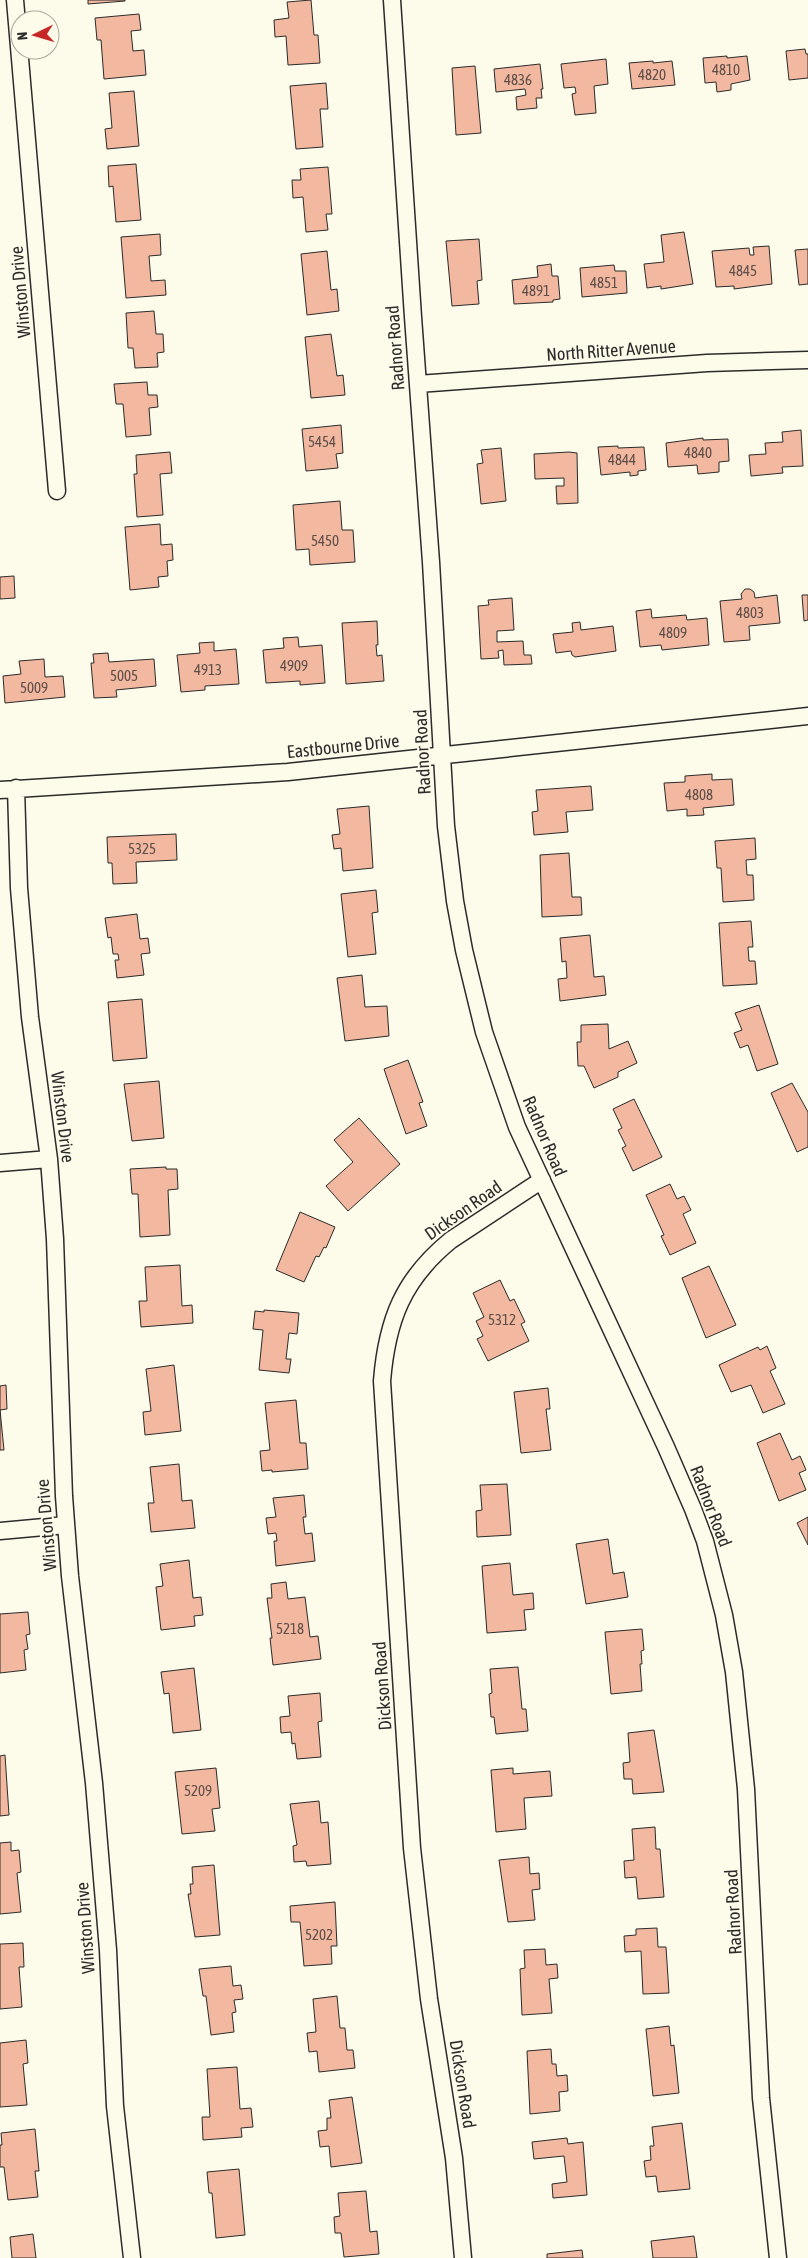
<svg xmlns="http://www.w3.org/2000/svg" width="808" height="2258" viewBox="0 0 808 2258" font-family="'Asap Condensed',sans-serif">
<rect width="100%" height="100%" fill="#fdfbea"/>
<!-- building -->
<path fill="#f2b8a0" stroke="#2b2b2b" d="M88,0h37v1l-37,3z
M311,0l3,35h4l2,28 -32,2 -2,-29 -11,1 -1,-17 15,-2 -2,-16z
M139,14l2,16 -10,1 2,20 11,-1 2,25 -42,4 -3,-39h-4l-2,-22z
M805,49l1,5h2v24l-19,2 -3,-29z
M727,56v2l20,-2 3,24 -19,4v6l-14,2 -1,-10 -11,1 -2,-25z
M606,59l2,25 -14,2 2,27 -21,2 -3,-21 4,-1 -1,-6 -11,1 -3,-24z
M653,61v2l19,-2 3,24 -43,4 -3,-26z
M540,64l3,25h-2l1,9h-6l1,10 -20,2 -1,-13 10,-2 -1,-6 -29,3 -2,-23z
M475,66l6,67 -25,2 -4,-67z
M326,83l2,26h-8l3,38 -27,2 -6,-63z
M134,91l5,55 -32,3 -2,-20 7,-1 -3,-35z
M136,164l5,56 -25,2 -3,-36 -4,1 -1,-21z
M328,167l4,47h-6l2,16 -22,2 -3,-35 -10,1 -1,-18h9l-1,-11z
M684,232l9,52 -32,5v-3l-14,2 -3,-24 20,-2 -3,-27z
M160,234l1,21 -12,1 2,25 14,-1 1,15 -40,3 -5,-61z
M479,239l3,41 -5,1 2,23 -27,2 -6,-65z
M769,246l3,38 -38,5v-3l-18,1 -4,-36 37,-3 1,7h4l-1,-8z
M808,249v35l-9,1 -4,-35z
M327,251l4,39 6,-1 2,22 -32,4 -6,-61z
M551,264l1,12h6l2,23 -7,1v2l-39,2 -2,-24 26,-3 -1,-11z
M614,265l1,6h11l1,22 -45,4 -2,-29z
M154,311l2,23h7l1,18 -7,1 1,14 -23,1 -2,-20h-5l-2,-35z
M331,334l6,42 6,-1 2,20 -34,3 -6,-61z
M147,382l1,13h9l1,12 -9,1 2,27 -25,2 -3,-33h-7l-2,-20z
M341,425l2,28 -7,1 2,14 -32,3 -4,-42z
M801,430l2,36 -21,1 1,6 -32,3 -2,-21 17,-1 -1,-11 18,-1 -1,-10z
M703,438v2l25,-1 1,22 -10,1v10l-21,2 -1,-9 -29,2 -2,-24z
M618,446v2l26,-1 2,23 -8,1v4l-8,1v-4l-29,3 -3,-28z
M501,448l5,53 -25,3 -4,-40 6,-1 -2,-13z
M170,452l2,21 -12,1 3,41 -26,2 -3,-43h3l-1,-19z
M569,452l8,1 1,50 -21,1 -1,-18h8v-8l-29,1 -1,-25z
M340,501l2,29h11l2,32 -45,3 -1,-16 -13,1 -3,-45z
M160,524l1,21 11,-1 1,16 -6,1 1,15 -10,1 1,10 -29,3 -5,-63z
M14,576l1,22 -15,1v-22z
M745,589h5l4,3 1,6 22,-3 3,28 -31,3 1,14 -26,2 -4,-41 22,-2 -1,-5z
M802,595h6v25l-4,1z
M512,598l2,32 -17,1v11l26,-1 1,14h7l1,9 -28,1 -1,-15 -5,1 1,7 -18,1 -3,-53 11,-1 -1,-5z
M651,609l1,9 34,-3 1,5 20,-2 2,27 -47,5 -1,-5 -21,2 -4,-36z
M377,621l1,24h-2l1,11 5,-1 2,26 -38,3 -4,-61z
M580,622l1,8 32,-4 3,25 -41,6 -3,-2 -1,-4 -15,2 -3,-19 20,-2 -1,-9z
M298,637l1,10 23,-2 3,38 -25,2v-4l-34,2 -3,-33 21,-2 -1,-10z
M214,642v9l22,-2 3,35 -34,2v4l-24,2 -4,-37 23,-2 -1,-10z
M108,653l1,9 45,-3 2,27 -40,4 1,7 -23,1 -3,-35h3l-1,-9z
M44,659l1,18 18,-1 2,21 -60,6 -2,-27 18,-2 -2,-13z
M712,774v6l20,-1 2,26 -31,3 1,7 -17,1v-7l-20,2 -3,-28 21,-1v-6z
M591,786l2,24 -27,2 2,20 -34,3 -2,-23 6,-1 -2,-21z
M369,806l4,62 -30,3 -2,-23 -7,1 -2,-14 8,-1 -3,-25z
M176,834l1,26 -41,2 1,21 -24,1 -1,-21h-4l-1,-26z
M755,838l1,21 -10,1 1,15h6l1,25 -31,2 -2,-34h-4l-2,-27z
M569,853l3,44h9l1,18 -40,2 -2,-62z
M376,890l2,22 -6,1 4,41 -28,3 -7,-63z
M137,914l3,25 8,-1 2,15 -9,1 3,21 -27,3 -2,-18h4l-1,-6h-5l-2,-17 -3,1 -3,-20z
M751,921l2,26h-5l1,14h6l2,23 -34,2 -4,-63z
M590,935l4,42 10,-1 2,19 -46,6 -2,-22 9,-1 -1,-17 -4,1 -2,-24z
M362,975l3,32 22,-1 2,30 -44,5 -8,-63z
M142,999l5,59 -34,3 -5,-59z
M759,1005l19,59 -21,7 -9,-26 -8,3 -6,-15 8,-3 -7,-17z
M608,1024l1,25 19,-8 9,22 -19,9v5l-24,11 -10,-22h-6l-1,-24h4v-17z
M408,1060l15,42 -4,1 8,23 -21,8 -22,-65z
M159,1081l5,57 -32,3 -8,-57z
M792,1083l16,29v35l-11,5 -26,-59z
M634,1099l28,58 -29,14 -11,-23 4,-2 -8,-16 4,-2 -9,-19z
M359,1118l41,46 -52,47 -22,-25 27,-24 -19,-22z
M166,1167v2h11l1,20 -10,1 2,45 -30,2 -2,-43h-6l-2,-25z
M670,1184l7,15 7,-3 7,14 -8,4 13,29 -26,12 -9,-19 3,-1 -18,-40z
M300,1212l35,15 -9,21 -2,-1 -5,10 -3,-1 -12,26 -28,-12z
M180,1265l2,41 10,-1 1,18 -52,4 -2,-26h8l-2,-34z
M709,1266l27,59 -30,13 -24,-60z
M500,1280l10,21 4,-2 11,23 -4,2 8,17 -41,20 -11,-22 6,-3 -7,-15 8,-4 -11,-24z
M264,1310l35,3 -2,21 -8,-1 -3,26h5l-2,14 -30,-3 4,-40 -10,-1 2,-18 9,1z
M767,1346l9,22 -6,3 15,33 -22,9 -12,-28 -20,7 -12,-27 39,-18 2,3z
M174,1365l7,66 -36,4 -2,-23 8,-1 -5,-42z
M6,1385l1,24 -7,1 4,40h-4v-64z
M548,1388l2,21h-4l5,41 -30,3 -7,-61z
M296,1400l4,43h6l2,26 -36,3v-2l-10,1 -2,-20 10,-1 -5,-47z
M780,1433l12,27 8,-4 6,14 -7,3 7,17 -27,11 -22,-58z
M179,1464l3,37 10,-1 3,28 -44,4 -3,-29h6l-4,-36z
M507,1484l4,51 -34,2 -1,-26 6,-1 -2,-25z
M304,1495l2,22h-3l2,17 7,-1 3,28 -39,5 -2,-25h3l-1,-8 -8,1 -2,-16 10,-1 -3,-19z
M808,1517v28l-11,-22z
M608,1539l5,35 11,-2 4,25 -42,7 -10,-60z
M189,1560l4,38 8,-1 2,18 -9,1 1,10 -34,4 -5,-43 7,-1 -3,-22z
M510,1563l3,32 20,-2 1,16 -10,1 2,20 -39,3 -5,-67z
M286,1582l2,17 17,-2 5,40 8,-1 3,23 -48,6 -3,-27h2l-5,-40h5l-1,-14z
M28,1612l2,22 -4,1 2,14 -4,1 2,20 -26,3v-59z
M642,1629l2,21 -3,1 1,13h-2l2,27 -31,3 -6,-62z
M518,1667l4,42h4l2,22 -32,3 -2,-17h-3l-2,-23 3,-1 -2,-24z
M194,1668l7,62 -28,3 -4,-40 -5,1 -3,-22z
M320,1693l2,28 -4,1 3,35 -24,2 -2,-16 -3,1 -1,-12 -10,1 -1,-16 10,-1 -2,-20z
M654,1730l10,62 -31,2 -1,-15h-8l-1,-16 7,-1 -2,-29z
M5,1755l4,60 -9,1v-60z
M216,1768l4,40 -8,1 3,22 -33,3 -7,-62z
M513,1768v6l37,-3 2,25 -28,2 2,31 -30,3 -5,-62z
M319,1801l2,22 7,-1 3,42 -24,2 -1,-5 -12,1 -1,-16 4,-1 -7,-41z
M655,1827l1,22h4l4,48 -26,2 -2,-22 -11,1 -1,-17 10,-1 -2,-31z
M11,1842v9l8,-1 2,22 -4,1 4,39 -21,2v-71z
M529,1857l1,17 9,-1 1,16 -8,1 3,30 -27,2 -9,-62z
M214,1865l6,70 -25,2 -7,-43h3l-1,-10h3l-1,-17z
M335,1902l2,44h-6l1,18 -28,2 -4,-44h-9l-1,-16z
M657,1928l1,19h8l3,46 -26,1 -2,-43 -16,1 -1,-16 12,-1v-6z
M23,1943l1,24h-5l3,40 -22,2v-65z
M545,1949l1,16 11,-1 1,14 -9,1 3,34 -30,2 -2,-46 5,-1 -1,-18z
M231,1966l2,20 8,-1 2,14 -9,1 2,12 -4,1 2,19 -23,3 -5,-39h-3l-4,-27z
M337,1996l3,32h5l2,22h6l2,18 -36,4 -2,-21 -8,1 -2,-19 9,-1 -3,-33z
M669,2026l2,20 3,-1 5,48 -26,3 -7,-67z
M26,2040l2,23 -5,1 4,41 -27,2v-64z
M551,2049l1,15h4l1,12 10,-1 1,16 -9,1 1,19 -30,3 -3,-63z
M237,2067l3,42 11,-1 2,19 -12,1 1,9 -39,3 -1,-23h8l-3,-48z
M352,2097l10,66 -31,4 -2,-21 -9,1 -2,-16 9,-1v-12h4l-2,-18z
M682,2123l8,66 -32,3 -2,-16 -10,1 -2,-16 7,-1 -1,-14h4l-2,-19z
M35,2129l4,42h-4l3,26 -30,3 -4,-33h-4v-22h2l-1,-12z
M567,2138l1,6 15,-2 4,53 -34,3 -1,-14 15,-2 -3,-26 -30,3 -2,-17z
M239,2169l6,66 -29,3 -4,-45h-3l-2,-21z
M366,2191l4,41 7,-1 2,23 -35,3 -3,-24h-6l-1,-16 6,-1 -2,-23z
M33,2234l3,24h-24l-2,-21z
M694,2236l3,22h-44l-2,-17z
M582,2250l1,8h-36v-4z"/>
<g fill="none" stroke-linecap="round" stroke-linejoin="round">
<!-- street casing -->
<g stroke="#2b2b2b" stroke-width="19">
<path id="street" d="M15,0l42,491
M392,0l21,317 18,245 15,264 9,75 9,49 20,82 33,95 149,320 27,62 12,32 19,74 10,57 12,117 15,309 17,160
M418,384l289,-21 101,-3
M16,788l3,100 11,129 19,142 6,80 9,257 6,80 24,207 14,167 7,156 17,152
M0,790l288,-18 520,-56
M0,1163l49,-4
M0,1531l66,-6
M463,2258l-9,-100 -25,-159 -17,-151 -30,-467c5,-61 21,-102 69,-141l91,-60"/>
</g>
<!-- street -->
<use href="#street" stroke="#fdfbea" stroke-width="16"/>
</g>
<g text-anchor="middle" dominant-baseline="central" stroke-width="4" stroke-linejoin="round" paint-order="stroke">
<!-- number labels -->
<g font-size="15" fill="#5d4e48">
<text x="726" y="69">4810</text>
<text x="652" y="74">4820</text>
<text x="518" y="79">4836</text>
<text x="743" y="270">4845</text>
<text x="604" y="282">4851</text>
<text x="536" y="290">4891</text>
<text x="322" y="441">5454</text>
<text x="698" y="452">4840</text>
<text x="622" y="459">4844</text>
<text x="325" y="540">5450</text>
<text x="750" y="612">4803</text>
<text x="673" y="632">4809</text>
<text x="294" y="665">4909</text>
<text x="208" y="669">4913</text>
<text x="124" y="675">5005</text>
<text x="34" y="687">5009</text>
<text x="699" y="794">4808</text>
<text x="142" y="848">5325</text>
<text x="502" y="1319">5312</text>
<text x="290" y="1628">5218</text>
<text x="198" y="1790">5209</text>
<text x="319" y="1934">5202</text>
</g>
<!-- street labels -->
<g font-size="18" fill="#2b2b2b" stroke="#fdfbea">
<text transform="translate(20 292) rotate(-95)">Winston Drive</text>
<text transform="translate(395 348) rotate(-94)">Radnor Road</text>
<text transform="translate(611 350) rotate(-4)">North Ritter Avenue</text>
<text transform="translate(343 746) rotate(-6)">Eastbourne Drive</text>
<text transform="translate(422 752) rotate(-93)">Radnor Road</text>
<text transform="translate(63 1117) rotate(83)">Winston Drive</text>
<text transform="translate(545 1136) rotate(67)">Radnor Road</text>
<text transform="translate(463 1210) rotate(-35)">Dickson Road</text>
<text transform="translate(711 1506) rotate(69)">Radnor Road</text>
<text transform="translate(46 1525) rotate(-95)">Winston Drive</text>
<text transform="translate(382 1686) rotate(-94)">Dickson Road</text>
<text transform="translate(733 1912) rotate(-93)">Radnor Road</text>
<text transform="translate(85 1928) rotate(-94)">Winston Drive</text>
<text transform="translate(463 2084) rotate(81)">Dickson Road</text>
</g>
</g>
<!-- north arrow -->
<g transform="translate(35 35) rotate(265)"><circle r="24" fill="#fdfbea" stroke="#a9a89e"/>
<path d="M0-4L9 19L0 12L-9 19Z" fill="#c62828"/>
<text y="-8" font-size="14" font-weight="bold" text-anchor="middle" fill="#2b2b2b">N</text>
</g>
</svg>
